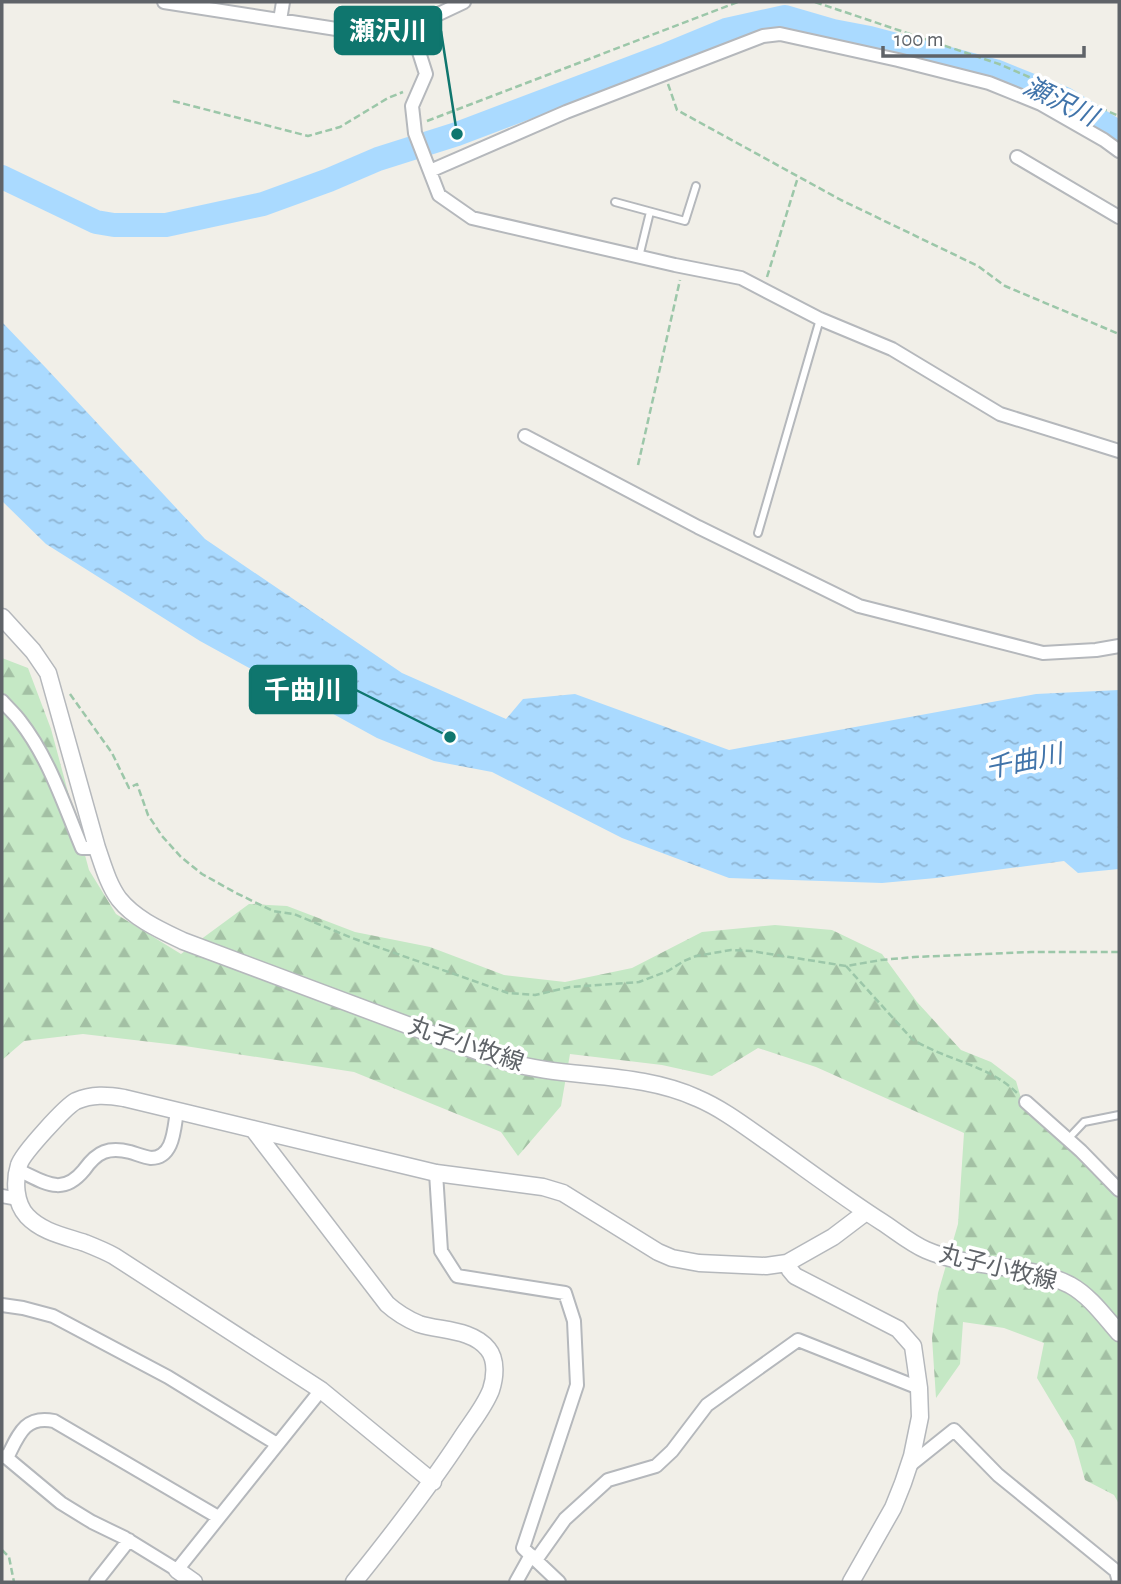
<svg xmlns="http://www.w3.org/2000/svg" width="1121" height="1584" viewBox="0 0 1121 1584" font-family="'Alegreya Sans','Noto Sans JP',sans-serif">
<defs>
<pattern id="forest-firs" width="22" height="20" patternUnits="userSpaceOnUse" patternTransform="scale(1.75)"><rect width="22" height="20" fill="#c5e8c5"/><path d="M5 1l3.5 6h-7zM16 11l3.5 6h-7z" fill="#a3c0a4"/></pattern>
<pattern id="water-ripples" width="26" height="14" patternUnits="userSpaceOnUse" patternTransform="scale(1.75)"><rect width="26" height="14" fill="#aadaff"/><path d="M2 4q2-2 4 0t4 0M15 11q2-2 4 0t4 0" fill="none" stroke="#8eb4d2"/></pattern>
</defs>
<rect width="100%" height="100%" fill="#f1efe8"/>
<!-- forest -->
<path fill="url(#forest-firs)" d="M2,658l26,10 23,61 38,141 27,44 65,40 68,-50 38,2 68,26 75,15 74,28 61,7 67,-14 70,-36 73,-7 57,5 50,24 35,48 44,48 30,12 25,19 7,24 96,94v305l-5,-9 -29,-15 -11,-40 -37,-62 7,-35 -40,-15 -41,-6 -3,42 -24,34 -4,-60 6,-45 20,-69 6,-91 -148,-66 -58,-19 -46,28 -50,-11 -92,-11 -9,52 -43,50 -17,-24 -147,-60 -169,-26 -102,-12 -59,7 -22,19z"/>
<!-- water -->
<path fill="url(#water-ripples)" d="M2,322l44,46 159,171 197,134 104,46 17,-20 52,-5 154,56 307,-56 83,-4v179l-41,4 -14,-12 -128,17 -54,5 -153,-5 -107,-40 -130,-66 -58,-11 -57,-23 -177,-97 -154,-97 -44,-43z"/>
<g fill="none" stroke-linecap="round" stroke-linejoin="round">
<!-- river -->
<path stroke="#aadaff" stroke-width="24" d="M2,177l94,45 18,3h52l97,-21 66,-24 49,-21 79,-25 206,-78 63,-26 59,-13 48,14 37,7 125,33 70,28 54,34"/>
<!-- service casing -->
<g stroke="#b5b8bc" stroke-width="10">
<path id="service" d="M615,202l70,19 11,-35
M639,257l11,-45
M758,533l62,-214
M1068,1139l16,-17 35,-7"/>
</g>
<!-- minor casing -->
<g stroke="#b5b8bc" stroke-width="16">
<path id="minor" d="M164,2l217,34 30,-9 53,-25
M280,20l3,-18
M411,27l15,47 -14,32 3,27 24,62 33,23 203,47 66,13 79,41 72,30 108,65 119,37
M1017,157l102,60
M430,171l136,-59 197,-76 17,-2 118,26 91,23 52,21 63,36 15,11
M525,436l173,91 161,79 184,47 53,-3 23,-4
M2,701c6,7 13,13 18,20 29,37 44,84 62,127h15
M1026,1102l55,49 38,39
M18,1170c26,12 44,27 66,0 5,-7 12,-15 20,-18 8,-3 18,-2 26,0 7,2 14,5 21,6 23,0 23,-30 26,-47
M436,1173l5,78 16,25 108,17 9,28 3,64 -54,163 36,34
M2,1196l16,3
M2,1305l21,3 30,8 115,61 109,67
M2,1456l5,2 54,45 31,19 33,16 52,32 144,-180
M7,1458c11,-22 17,-43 47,-37l164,96
M909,1466l45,-36 44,45 118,96 3,11
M536,1560l29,-41 43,-39 48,-14 16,-15 35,-46 91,-65 121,48
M96,1582l33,-42
M516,1582l15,-27"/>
</g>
<!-- tertiary casing -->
<g stroke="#b5b8bc" stroke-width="19">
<path id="tertiary" d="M2,617l31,34 15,22 49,175c6,17 11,36 22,51 16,20 41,31 64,42l318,119c64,20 134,10 196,38 26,11 49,29 72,45 37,26 74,54 113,79 14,9 28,21 44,28 46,20 99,12 144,35 20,11 34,31 49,48
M253,1129l134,175c10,9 20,15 32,20 22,7 53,5 69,25 9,11 7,29 3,41 -7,18 -21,34 -31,50 -33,50 -69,96 -106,142
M787,1263l3,7 5,6 103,53 15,17 6,42 1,29 -8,39 -9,27 -10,25 -42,74
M433,1482l-112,-92 -207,-134c-9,-5 -19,-9 -29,-13 -21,-7 -43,-11 -58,-27 -12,-13 -13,-35 -8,-51 3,-11 47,-59 57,-64 16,-7 31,-6 48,-3l312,75 107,14 20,6 95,59 14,6 27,5 67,3 21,-3 46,-26 33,-25
M177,1570l17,12"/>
</g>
<!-- path -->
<path stroke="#9cc7a9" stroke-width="2.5" stroke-dasharray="7 3.5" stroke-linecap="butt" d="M815,2l184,62 120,52
M668,84l9,26 164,90 137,66 27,20 114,48
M173,101l135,35 32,-9 48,-29 15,-6
M427,121l311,-119
M767,277l31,-100
M638,465l42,-185
M70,694l42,59 17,35 8,-4 11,31 14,21 19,21 21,17 34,19 37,18 21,3 58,24 156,55 27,2 35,-8 69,-5 29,-11 16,-10 12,-5 35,-6 20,1 95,15 35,-6 33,-3 117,-5h88
M846,966l66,73c33,21 77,26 105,54
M2,1550l7,7 5,25"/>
<!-- service -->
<use href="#service" stroke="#fff" stroke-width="6"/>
<!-- minor -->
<use href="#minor" stroke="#fff" stroke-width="12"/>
<!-- tertiary -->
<use href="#tertiary" stroke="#fff" stroke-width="16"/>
</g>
<g text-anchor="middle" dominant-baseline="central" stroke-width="7" stroke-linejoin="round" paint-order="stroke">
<!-- street labels -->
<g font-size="24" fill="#5f6368" stroke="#fff">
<text transform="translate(466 1045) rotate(19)">丸子小牧線</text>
<text transform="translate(998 1268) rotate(14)">丸子小牧線</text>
</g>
<!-- water labels -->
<g font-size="26" font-style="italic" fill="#4174aa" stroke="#fff">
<text transform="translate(1060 102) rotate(26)">瀬沢川</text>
<text transform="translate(1024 762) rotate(-12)">千曲川</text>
</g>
</g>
<!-- callouts -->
<path fill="none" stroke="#0f766e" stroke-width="2.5" d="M457 134L441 31M450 737L356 690"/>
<g fill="#0f766e" stroke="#fff" stroke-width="2.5">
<circle cx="457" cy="134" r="7"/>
<circle cx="450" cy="737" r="7"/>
</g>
<g fill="#0f766e" stroke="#0f766e" stroke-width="2.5">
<rect x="335" y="7" width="106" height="47" rx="7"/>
<rect x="250" y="666" width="106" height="47" rx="7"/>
</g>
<g font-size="26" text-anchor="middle" font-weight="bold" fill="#fff">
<text x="388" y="40">瀬沢川</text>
<text x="303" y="699">千曲川</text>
</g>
<!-- border -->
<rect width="1121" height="1584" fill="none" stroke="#5f6368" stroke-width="7"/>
<!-- scale -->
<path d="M883 46v10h201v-10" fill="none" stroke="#5f6368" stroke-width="3.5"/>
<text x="894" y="46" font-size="21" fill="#5f6368" stroke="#ffffff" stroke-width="5" paint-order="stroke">100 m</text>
</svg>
